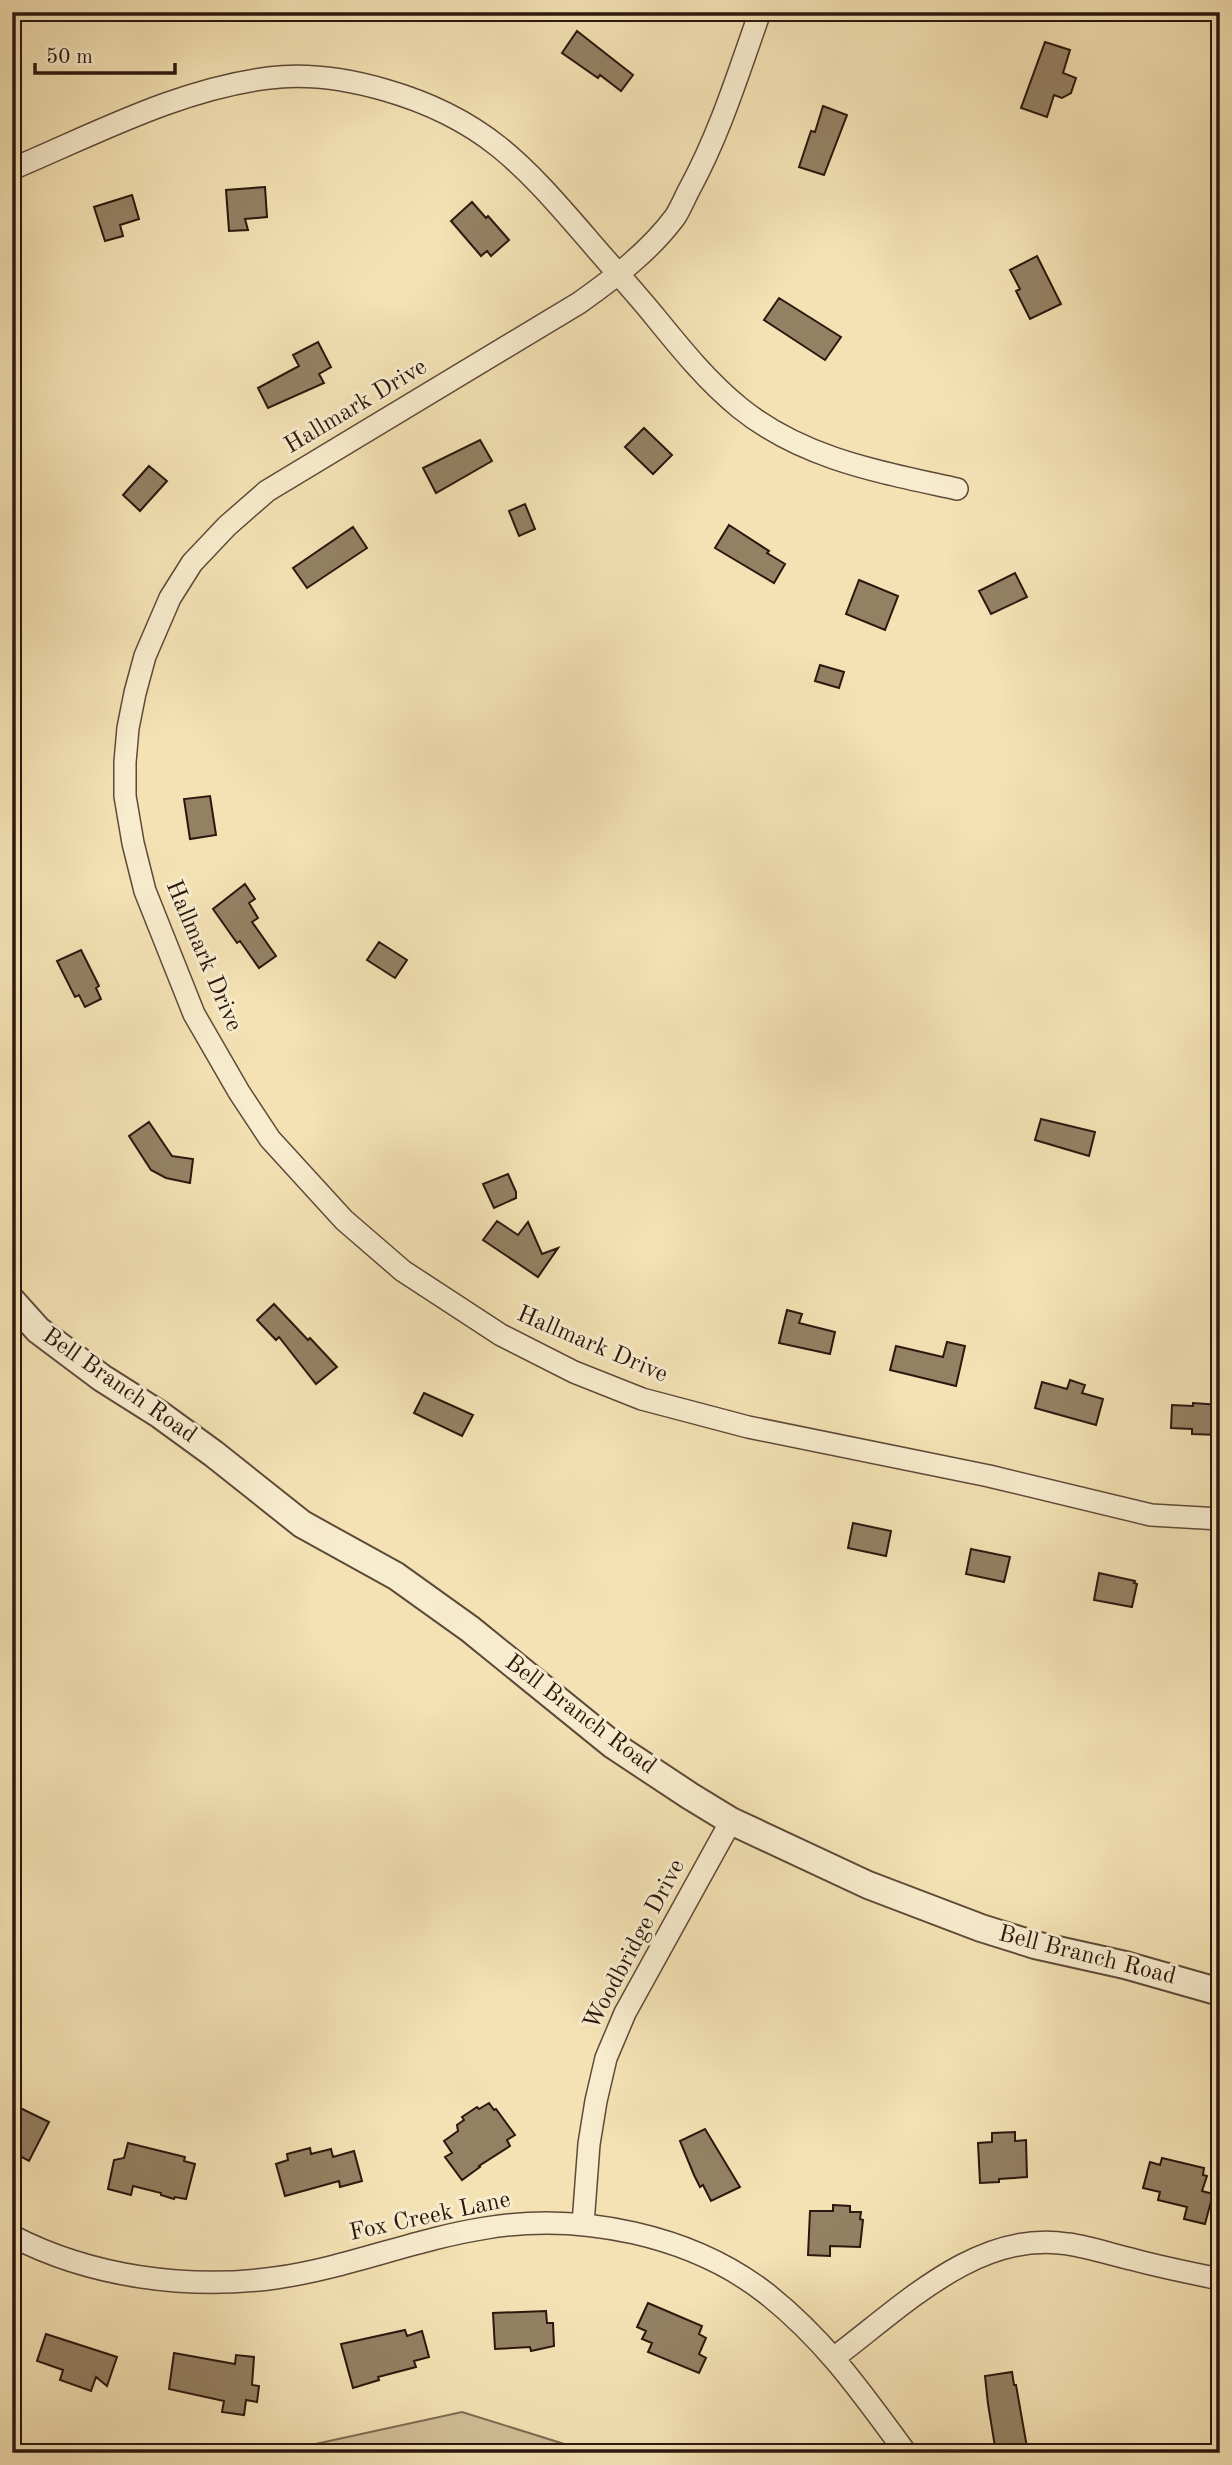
<svg xmlns="http://www.w3.org/2000/svg" width="1232" height="2465" viewBox="0 0 1232 2465" font-family="'Old Standard TT',serif">
<rect width="100%" height="100%" fill="#f4e2b4"/>
<filter id="stains"><feTurbulence type="fractalNoise" baseFrequency=".00286" numOctaves="4"/><feColorMatrix values="0 0 0 0 .2 0 0 0 0 .09 0 0 0 0 .02 0 0 0 .5 -.17"/></filter>
<radialGradient id="worn" r=".72"><stop offset=".6" stop-color="#630" stop-opacity="0"/><stop offset="1" stop-color="#630" stop-opacity=".3"/></radialGradient>
<!-- green -->
<path fill="#d2bf98" stroke="#7f6b53" stroke-width="2" d="M462,2412l131,41h-319z"/>
<!-- building -->
<path fill="#948164" stroke="#2c170e" stroke-width="2" d="M577,31l56,44 -12,16 -21,-16 -2,3 -36,-25z
M1045,42l25,8 -7,23 13,5 -5,15 -9,5 -8,-3 -7,22 -26,-9z
M823,106l24,9 -23,60 -25,-8 12,-36 4,1z
M265,187l2,30 -22,2 3,11 -19,1 -3,-41z
M132,195l7,24 -19,6 3,11 -18,5 -11,-34z
M472,202l14,16 2,-2 21,24 -18,16 -4,-5 -6,5 -30,-35z
M1037,256l24,48 -31,15 -14,-28 4,-2 -10,-19z
M779,298l62,39 -16,23 -61,-40z
M318,342l13,25 -12,7 5,9 -56,25 -10,-20 41,-22 -6,-11z
M644,428l28,27 -19,19 -28,-27z
M480,440l12,21 -56,32 -13,-25z
M149,466l18,15 -27,30 -17,-16z
M525,504l10,25 -16,7 -10,-25z
M729,525l40,26 -2,2 18,11 -11,19 -59,-35z
M353,527l14,21 -60,40 -14,-20z
M1015,573l12,24 -36,17 -12,-23z
M859,580l39,16 -13,34 -39,-16z
M820,665l24,7 -5,16 -24,-7z
M210,796l6,39 -26,4 -6,-40z
M245,884l10,15 -6,4 9,15 -6,4 24,34 -17,12 -19,-27 -3,2 -24,-34z
M379,942l28,18 -12,18 -28,-18z
M81,950l18,36 -3,2 5,11 -16,8 -6,-12 -4,2 -18,-36z
M1041,1119l54,13 -6,24 -54,-16z
M149,1122l23,34 21,3 -3,24 -24,-5 -15,-8 -22,-34z
M508,1174l8,18v6l-22,10 -11,-24z
M497,1221l21,14 10,-13 14,32 16,-6 -20,29 -55,-37z
M274,1304l34,36 2,-2 27,29 -21,17 -37,-47 -3,3 -19,-20z
M787,1310l15,4 -3,9 36,9 -5,22 -51,-11z
M947,1342l18,4 -9,40 -66,-16 6,-24 47,11z
M1070,1380l15,5 -3,8 21,6 -7,26 -61,-17 7,-26 25,7z
M424,1393l49,22 -11,21 -48,-23z
M1193,1403l27,2v30l-28,-1v-5l-21,-1 1,-23 21,1z
M853,1523l38,8 -5,25 -38,-8z
M971,1549l39,8 -6,25 -38,-8z
M1099,1573l36,8 -1,2 3,1 -5,23 -38,-7z
M489,2103l5,7 2,-1 19,26 -8,5 3,6 -31,20 1,1 -18,13 -17,-23 7,-4 -8,-12 14,-10 -1,-6 7,-5 -2,-3 15,-10 2,2z
M12,2104l37,18 -20,39 -17,-9z
M705,2129l35,58 -29,14 -8,-16 -3,2 -6,-12 -14,-34z
M1015,2132v9l11,-1 1,37 -28,2v3l-19,1 -2,-40 14,-1v-9z
M128,2143l57,14 -1,4 11,3 -9,35 -11,-2 -1,2 -13,-4v-2l-28,-7 -2,9 -23,-6 6,-29 10,-2z
M310,2148l1,6 20,-5 2,8 21,-6 8,30 -22,6 -1,-6 -54,15 -9,-32 12,-4 -1,-6z
M1162,2158l42,10 -1,7 4,1 -5,15 11,3 -8,30 -21,-5 3,-12 -29,-7 2,-8 -17,-4 7,-26 10,3z
M833,2205l17,1v6h11l-1,7 3,1 -3,27 -30,-1v10l-22,-1 2,-44h23z
M648,2303l54,23 -3,8 7,4 -7,16 7,4 -7,15 -51,-21 4,-9 -10,-4 4,-8 -9,-4z
M546,2311l1,12h6l1,23 -23,5 -1,-4 -35,2 -2,-36z
M405,2330l2,6 15,-5 7,26 -15,4 2,6 -38,10 1,3 -26,8 -12,-44z
M46,2334l71,23 -10,29 -11,-9 -5,14 -31,-11 3,-10 -26,-9z
M174,2353l61,11 1,-9 18,2 -2,28 7,1 -2,16 -11,-2 -2,15 -22,-3 2,-11 -55,-12z
M1012,2372l2,13h2l12,68h-32l-8,-49 -3,-28z"/>
<g fill="none" stroke-linecap="round" stroke-linejoin="round">
<!-- minor casing -->
<g stroke="#5e4a38" stroke-width="24">
<path id="minor" d="M760,12c-21,59 -40,121 -70,176 -5,9 -9,20 -15,29 -26,35 -61,61 -96,86l-312,188 -40,35 -35,37 -22,35 -25,58 -10,37 -7,35 -3,34v34l8,47 12,48 49,123 45,78 31,47 74,81 59,51 98,64 73,37 68,27 106,28 241,49 162,39 69,4
M12,169c83,-35 167,-80 257,-91 39,-5 78,1 116,12 98,28 138,74 202,148 23,27 47,53 69,80 26,32 52,64 84,90 63,51 140,64 217,81
M583,2224l6,-80 7,-43 10,-43 19,-45 106,-192
M12,2236c79,41 176,54 263,42 72,-10 140,-39 211,-50 94,-16 206,7 281,66 59,47 95,99 139,159
M835,2357c67,-50 143,-128 233,-113 21,3 42,10 63,15 29,8 59,14 89,20"/>
</g>
<!-- tertiary casing -->
<g stroke="#5e4a38" stroke-width="30">
<path id="tertiary" d="M12,1301l26,29 64,48 57,36 55,40 88,70 94,52 74,53 143,116 77,51 41,25 137,64 113,43 54,17 90,20 95,27"/>
</g>
<!-- minor -->
<use href="#minor" stroke="#f8ecce" stroke-width="21"/>
<!-- tertiary -->
<use href="#tertiary" stroke="#f8ecce" stroke-width="26"/>
</g>
<g text-anchor="middle" dominant-baseline="central" stroke-width="6" stroke-linejoin="round" paint-order="stroke">
<!-- street labels -->
<g font-size="24" fill="#2c170e" stroke="#f8ecce">
<text transform="translate(356 407) rotate(-31)">Hallmark Drive</text>
<text transform="translate(203 956) rotate(67)">Hallmark Drive</text>
<text transform="translate(592 1345) rotate(23)">Hallmark Drive</text>
<text transform="translate(119 1386) rotate(35)">Bell Branch Road</text>
<text transform="translate(580 1715) rotate(37)">Bell Branch Road</text>
<text transform="translate(635 1945) rotate(-62)">Woodbridge Drive</text>
<text transform="translate(1087 1956) rotate(14)">Bell Branch Road</text>
<text transform="translate(430 2217) rotate(-12)">Fox Creek Lane</text>
</g>
</g>
<!-- margin -->
<rect width="1232" height="2465" fill="none" stroke="#f4e2b4" stroke-width="42"/>
<rect x="14" y="14" width="1204" height="2437" fill="none" stroke="#2c170e" stroke-width="3.5"/>
<rect x="21" y="21" width="1190" height="2423" fill="none" stroke="#2c170e" stroke-width="2"/>
<!-- scale -->
<path d="M35 63v10h140v-10" fill="none" stroke="#2c170e" stroke-width="3.5"/>
<text x="46" y="63" font-size="21" fill="#2c170e" stroke="#f8ecce" stroke-width="5" paint-order="stroke">50 m</text>
<rect width="100%" height="100%" filter="url(#stains)"/>
<rect width="100%" height="100%" fill="url(#worn)"/>
</svg>
